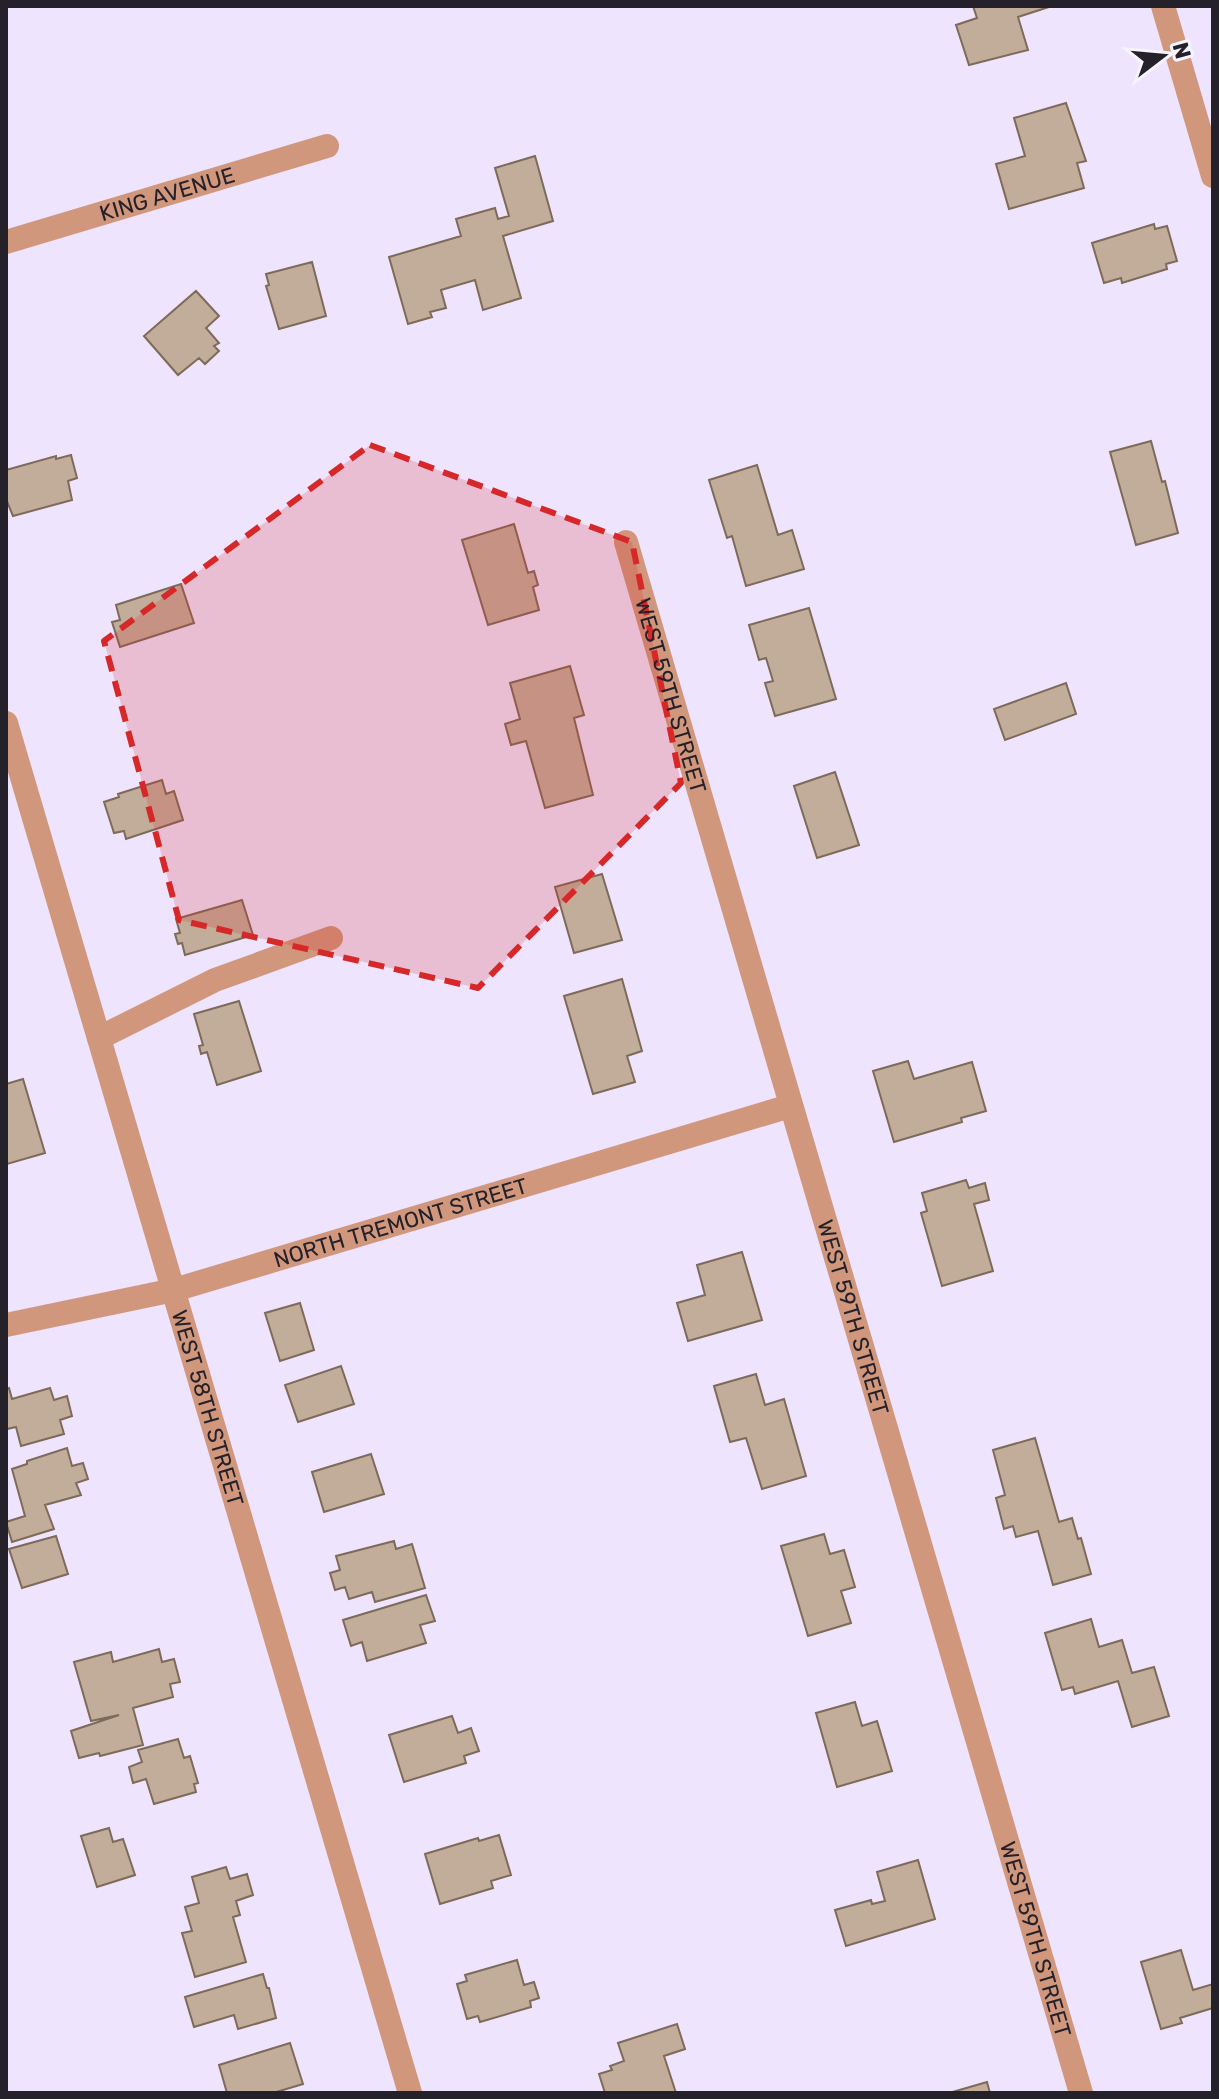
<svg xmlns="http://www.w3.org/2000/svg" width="1219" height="2099" viewBox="0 0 1219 2099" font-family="Rubik,sans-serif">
<rect width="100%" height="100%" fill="#eee4fe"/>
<!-- building -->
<path fill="#c2ad9a" stroke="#7d6a58" stroke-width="2" d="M973,6h79l-34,11 10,33 -59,15 -13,-40 21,-7z
M1066,103l20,58 -9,2 7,25 -75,21 -13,-45 29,-8 -11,-38z
M535,156l18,65 -50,15 18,62 -38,12 -8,-30 -34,10 5,18 -16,4 2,5 -24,7 -19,-67 72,-21 -5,-17 39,-11 3,11 11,-3 -14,-48z
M1154,224l1,5 12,-3 10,35 -11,3 1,5 -45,14 -1,-5 -17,5 -12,-40z
M312,262l14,54 -47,13 -13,-43 3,-1 -3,-11z
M196,291l23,25 -13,12 13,15 -5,3 5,5 -14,13 -6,-6 -21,17 -34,-39z
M1151,441l11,41 3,-1 13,52 -42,12 -26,-93z
M71,455l6,23 -9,3 4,19 -59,16 -7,-17v-29l50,-14v3z
M757,465l21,70 14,-5 12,39 -58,17 -14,-50 -5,2 -18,-58z
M514,524l14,49 6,-2 4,14 -5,2 6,23 -51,15 -26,-85z
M181,584l13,39 -74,24 -8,-25 8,-2 -4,-15z
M809,608l27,91 -61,17 -10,-33 8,-2 -7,-23 -7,2 -10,-35z
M570,666l14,49 -10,3 19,77 -48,13 -19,-67 -15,4 -6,-21 15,-5 -10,-36z
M1066,683l10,31 -71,26 -11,-31z
M835,772l24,73 -42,13 -23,-72z
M162,780l4,14 8,-3 9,29 -57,19 -2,-8 -10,2 -10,-31 15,-5 -1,-3z
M602,874l20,66 -48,13 -19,-66z
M242,900l11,35 -68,20 -3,-12 -4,1 -3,-10 5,-1 -4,-14z
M622,979l20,72 -15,5 8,26 -42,12 -29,-98z
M239,1001l22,70 -44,14 -10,-33 -6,2 -2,-8 4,-1 -9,-31z
M908,1061l6,18 58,-17 14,49 -25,7 1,4 -68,20 -21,-71z
M23,1079l22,74 -38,11 -1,-80z
M966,1180l3,8 16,-5 4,17 -15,4 19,67 -51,15 -21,-73 6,-2 -5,-18z
M742,1252l20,68 -74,21 -11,-38 28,-8 -8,-30z
M300,1303l14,47 -34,11 -15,-48z
M341,1366l13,38 -56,18 -13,-37z
M756,1374l9,31 19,-6 22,77 -44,13 -16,-51 -16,4 -16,-56z
M9,1388l3,11 38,-11 4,12 13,-4 5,20 -12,4 4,14 -43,12 -5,-19 -9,2 -1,-2v-38z
M1035,1438l24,84 13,-4 6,21 3,-1 10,36 -38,11 -15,-54 -22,6 -3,-11 -9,3 -8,-31 9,-3 -12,-45z
M67,1448l5,18 11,-3 5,16 -12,4 5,12 -36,10 9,24 -42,13 -6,-20 19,-6 -13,-47 15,-5v-3z
M371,1454l13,40 -60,18 -12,-40z
M824,1534l6,20 14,-4 11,37 -14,4 10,32 -43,13 -27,-90z
M56,1536l12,38 -46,14 -13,-39z
M394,1541l2,8 16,-5 13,44 -50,14 -3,-10 -23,7 -4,-12 -10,3 -5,-17 10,-3 -4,-14z
M426,1595l9,26 -15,4 6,18 -59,18 -5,-19 -11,4 -8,-26z
M1091,1619l8,28 23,-7 10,33 22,-6 15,49 -37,11 -14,-46 -43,13 -2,-7 -11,3 -17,-57z
M159,1649l3,13 12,-3 6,23 -10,2 3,13 -40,11 10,37 -43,11 -1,-3 -20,5 -8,-27 48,-16 -28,6 -17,-59 37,-10 2,10z
M855,1702l7,24 15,-5 15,50 -55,16 -21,-74z
M452,1716l6,17 13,-5 8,23 -15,5 2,7 -62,19 -15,-47z
M178,1739l6,19 6,-2 8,27 -4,1 2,8 -42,12 -8,-25 -13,4 -4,-16 13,-5 -4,-12z
M109,1828l4,14 10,-3 12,36 -38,12 -16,-51z
M499,1835l12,40 -20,6 2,7 -53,16 -15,-50 53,-16 1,3z
M918,1860l17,59 -89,27 -11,-36 36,-10 1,4 13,-3 -8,-29z
M226,1867l4,12 17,-5 6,21 -17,6 4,14 -7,2 13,45 -51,15 -13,-44 10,-2 -7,-24 14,-4 -7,-26z
M1181,1950l12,40 20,-6v24l-33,10 2,5 -21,6 -20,-67z
M517,1960l7,25 10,-3 5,16 -9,3 1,6 -51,15 -2,-6 -11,3 -10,-35 10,-3 -2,-6z
M263,1974l4,14h2l7,30 -38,11 -4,-14 -40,12 -9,-30z
M677,2024l8,25 -21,7 12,37h-71l-6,-19 13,-4 -2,-4 14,-5 -6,-18z
M290,2043l13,41 -30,9h-46l-8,-28z
M987,2082l3,11h-41z"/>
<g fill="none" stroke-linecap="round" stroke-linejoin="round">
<!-- minor -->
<g stroke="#d1977c" stroke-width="24">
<path d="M1163,6l50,170"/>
<path id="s1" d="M6,242l321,-96"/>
<path id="s2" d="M626,542l455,1551"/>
<path id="s3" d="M6,723l404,1370"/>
<path d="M99,1038l116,-58 116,-42"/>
<path id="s4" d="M6,1325l168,-35 616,-184"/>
</g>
</g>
<!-- marked area -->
<path fill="#d62828" fill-opacity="0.2" stroke="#d62828" stroke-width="6" stroke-dasharray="16 10" stroke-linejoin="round" d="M370,445l262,97 49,241 -203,205 -299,-68 -75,-279z"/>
<g text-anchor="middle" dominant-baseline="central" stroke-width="6" stroke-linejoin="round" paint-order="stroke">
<!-- street labels -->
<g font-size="22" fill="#25212a" stroke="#f8f4ff">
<text stroke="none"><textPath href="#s1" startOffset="168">KING AVENUE</textPath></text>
<text stroke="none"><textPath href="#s2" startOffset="160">WEST 59TH STREET</textPath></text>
<text stroke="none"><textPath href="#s4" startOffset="408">NORTH TREMONT STREET</textPath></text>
<text stroke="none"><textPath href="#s2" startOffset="808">WEST 59TH STREET</textPath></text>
<text stroke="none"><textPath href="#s3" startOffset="714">WEST 58TH STREET</textPath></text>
<text stroke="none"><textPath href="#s2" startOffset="1456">WEST 59TH STREET</textPath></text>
</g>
</g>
<!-- border -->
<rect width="1219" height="2099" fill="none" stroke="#25212a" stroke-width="16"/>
<!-- north arrow -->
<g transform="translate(1163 56) rotate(74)" stroke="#f8f4ff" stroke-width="6" paint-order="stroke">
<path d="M0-6L14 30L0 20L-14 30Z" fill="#25212a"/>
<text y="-12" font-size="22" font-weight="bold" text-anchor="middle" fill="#25212a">N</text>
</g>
</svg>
